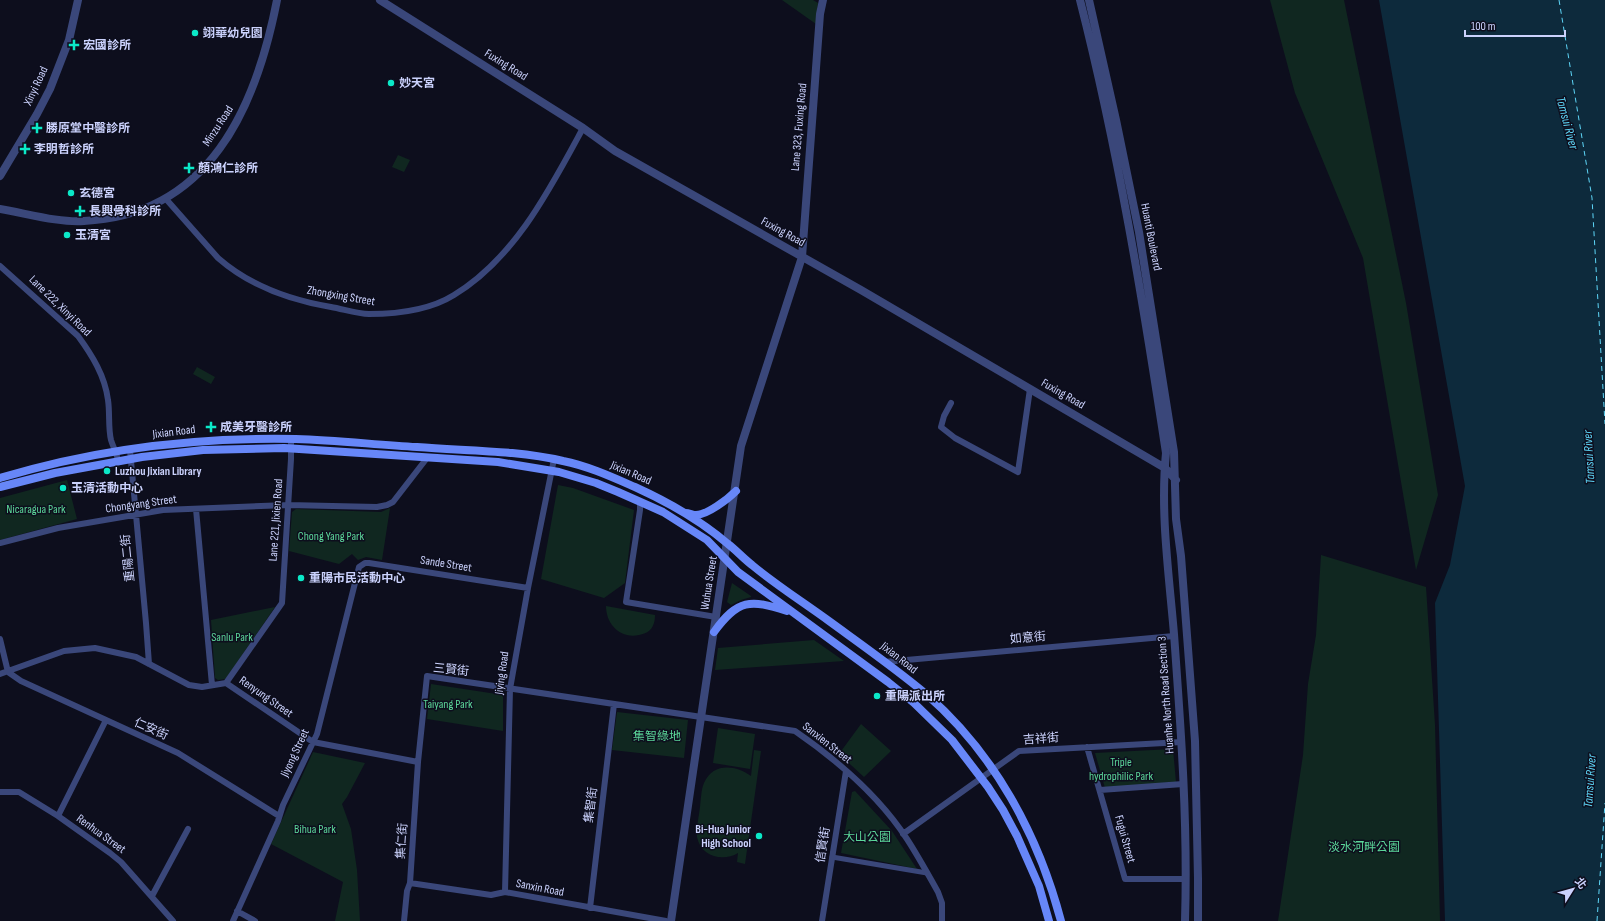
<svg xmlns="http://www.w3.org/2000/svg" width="1605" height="921" viewBox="0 0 1605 921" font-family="'Sofia Sans Condensed','Noto Sans TC',sans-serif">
<rect width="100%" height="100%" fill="#0d0e1d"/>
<!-- green -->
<path fill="#102720" d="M782,0h31l5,3 -2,21z
M1270,0h74l62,303 32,192 -22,75 -53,-312 -68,-165z
M398,155l12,5 -6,12 -12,-5z
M197,367l18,10 -4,7 -18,-10z
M67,480l10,39 -77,21v-42z
M558,485l15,3 61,22 -9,73 -21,15 -63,-19z
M390,508l-8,52 -16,-3 -8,3 -6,-6 -13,10 -50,-13 3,-39 4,-3 85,3z
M1321,555l105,32 9,138 5,196h-162l25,-166 5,-71 8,-49z
M732,583l19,13v1l-10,3 -10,5 -4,-3z
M606,606l49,9c0,5 -1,11 -5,15 -3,3 -7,4 -11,5 -19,4 -33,-11 -33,-29z
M275,607l-48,70 -2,2 -7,1 -3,-2 -4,-58z
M814,640l30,21 -129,9 3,-22z
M431,684l72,11v36l-76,-12z
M617,712l71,8 -4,38 -72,-8z
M861,724l30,27 -27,26 -25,-23z
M718,728l37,6 -5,35 -37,-6z
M1173,749l3,33 -71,6 -10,-35z
M754,750l7,1 -16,113 -8,-2 1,-9c-15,9 -37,4 -41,-16 -1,-9 2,-21 3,-30 1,-8 1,-17 4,-24 9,-21 32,-18 47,-7z
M313,752l52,11 -18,34 -5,7 9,25 6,41 3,51h-25l8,-39 -72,-38z
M855,791l37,40 25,38 -76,-16 11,-61z"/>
<!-- water -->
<path fill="#0d2a3c" d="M1379,0h226v921h-160l-10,-318 15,-38 15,-79z"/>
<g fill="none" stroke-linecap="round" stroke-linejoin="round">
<!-- ferry -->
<path stroke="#5ed6f8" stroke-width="1" stroke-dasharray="5 4" stroke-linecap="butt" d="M1559,0l33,198 13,226
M1597,921l8,-118"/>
<!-- pedestrian -->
<path stroke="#3a477a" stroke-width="5" d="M832,857l95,16"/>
<!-- minor -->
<path stroke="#3a477a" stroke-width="6" d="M166,199l52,59c32,28 71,42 113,49 12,2 26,7 38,7 28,0 61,-4 85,-19 61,-37 96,-106 129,-167
M0,266l78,70c14,19 27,40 30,64 2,13 0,28 3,40 2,7 6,13 7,21
M951,403l-7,13 -3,11 14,11 63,34 12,-83
M130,450l16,173 3,41
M640,502v8l-14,92 90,15
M196,509l16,176
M0,543l58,-15 105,-18 125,-5 89,2 10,-2 6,-3 34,-44
M0,639l8,33 13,9 157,72 101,63
M884,662l290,-26
M0,674l64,-23 31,-3 41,9 53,28 13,2 24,-4 56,-80 9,-144v-20
M226,683l87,59 105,20 9,-86 368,55c42,29 84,65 112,108 11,17 21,35 31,53l4,11v18
M1087,747l38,132h61
M1100,790l83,-6
M0,792h19l39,24 52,37 11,9 52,59
M58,816l48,-96
M903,834l116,-83 163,-9
M410,883l81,12 14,-3 161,29
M505,892l5,-203 18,-101 26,-129
M152,896l36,-67
M590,908l24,-204
M237,911l18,10
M233,921l45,-100 5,-16 34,-71 42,-167 6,-4h4l159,25
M404,921l3,-30 3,-8 8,-121
M822,921l24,-150"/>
<!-- tertiary -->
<path stroke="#3a477a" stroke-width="8" d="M380,0l203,128 32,23 246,139 304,178 11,12
M1080,0c38,149 63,301 86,453 -6,60 3,121 8,181 7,96 14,191 11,287
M1089,0l27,120 23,112 35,220 2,67 5,37 14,185 3,137v43
M0,176l37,-62 13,-25 19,-49 9,-40
M0,209c25,4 59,14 84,12 125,-6 172,-113 193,-221
M671,921l70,-475 61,-189 18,-243 3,-14"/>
<!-- secondary -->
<path stroke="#6787f8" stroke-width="8" d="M0,478c96,-29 197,-41 296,-39 41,1 81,6 121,8 49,4 99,3 146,14 25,5 49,16 72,26 33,15 65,33 93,57 8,6 15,14 24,21 24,20 51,37 77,56 33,24 66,47 97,73 68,59 112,140 135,227
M0,487l55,-14 87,-16 61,-7 81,-2 214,14 61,10 37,11 22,9 45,20 44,28 31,32 150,110 26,21 38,37 36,47 15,23 14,26 22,50 10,35
M686,513c3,0 7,2 10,2 11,0 32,-16 40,-24
M714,632c24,-33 36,-33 73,-21"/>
</g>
<!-- markers -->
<g fill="#0be9c8" stroke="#0d0e1d" stroke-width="1.5">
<circle cx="195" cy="33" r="4"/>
<path d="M72 39h4v4h4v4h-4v4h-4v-4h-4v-4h4z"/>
<circle cx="391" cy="83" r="4"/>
<path d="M35 122h4v4h4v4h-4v4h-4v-4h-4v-4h4z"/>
<path d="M23 143h4v4h4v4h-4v4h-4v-4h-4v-4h4z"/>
<path d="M187 162h4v4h4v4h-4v4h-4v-4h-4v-4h4z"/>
<circle cx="71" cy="193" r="4"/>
<path d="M78 205h4v4h4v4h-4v4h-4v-4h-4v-4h4z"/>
<circle cx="67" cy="235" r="4"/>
<path d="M209 421h4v4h4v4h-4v4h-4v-4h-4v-4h4z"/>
<circle cx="107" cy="471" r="4"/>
<circle cx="63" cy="488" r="4"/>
<circle cx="301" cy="578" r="4"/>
<circle cx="877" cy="696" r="4"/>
<circle cx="759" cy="836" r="4"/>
</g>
<g text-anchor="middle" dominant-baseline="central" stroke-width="3" stroke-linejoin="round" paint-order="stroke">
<!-- poi labels -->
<g font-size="12" font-weight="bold" fill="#cbd2fd" stroke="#0d0e1d" text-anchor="start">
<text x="203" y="33">翊華幼兒園</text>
<text x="83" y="45">宏國診所</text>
<text x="399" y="83">妙天宮</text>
<text x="46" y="128">勝原堂中醫診所</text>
<text x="34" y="149">李明哲診所</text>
<text x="198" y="168">顏鴻仁診所</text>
<text x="79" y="193">玄德宮</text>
<text x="89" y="211">長興骨科診所</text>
<text x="75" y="235">玉清宮</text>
<text x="220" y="427">成美牙醫診所</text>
<text x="115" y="471">Luzhou Jixian Library</text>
<text x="71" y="488">玉清活動中心</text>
<text x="309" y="578">重陽市民活動中心</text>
<text x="885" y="696">重陽派出所</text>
<text x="751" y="829" text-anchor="end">Bi-Hua Junior<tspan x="751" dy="14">High School</tspan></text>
</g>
<!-- street labels -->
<g font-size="12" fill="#cbd2fd" stroke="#0d0e1d">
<text transform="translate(506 65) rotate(32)">Fuxing Road</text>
<text transform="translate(36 86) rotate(-65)">Xinyi Road</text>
<text transform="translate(218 126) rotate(-57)">Minzu Road</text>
<text transform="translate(799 127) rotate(-85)">Lane 323, Fuxing Road</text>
<text transform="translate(783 232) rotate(29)">Fuxing Road</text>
<text transform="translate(1151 237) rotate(79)">Huanti Boulevard</text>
<text transform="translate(341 296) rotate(10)">Zhongxing Street</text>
<text transform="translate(60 306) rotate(44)">Lane 222, Xinyi Road</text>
<text transform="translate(1063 394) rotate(30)">Fuxing Road</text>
<text transform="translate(174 432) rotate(-7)">Jixian Road</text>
<text transform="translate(631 473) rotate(23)">Jixian Road</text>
<text transform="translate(141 504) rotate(-8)">Chongyang Street</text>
<text transform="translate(276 520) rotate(-86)">Lane 221, Jixien Road</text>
<text transform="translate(128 558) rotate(-96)">重陽二街</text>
<text transform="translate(446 564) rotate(9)">Sande Street</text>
<text transform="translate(709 583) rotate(-81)">Wuhua Street</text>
<text transform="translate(1028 638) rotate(-5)">如意街</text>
<text transform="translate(899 658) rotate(38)">Jixian Road</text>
<text transform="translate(451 670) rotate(6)">三賢街</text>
<text transform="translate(502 673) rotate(-82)">Jiying Road</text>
<text transform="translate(1166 695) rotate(-94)">Huanhe North Road Section 3</text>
<text transform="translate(266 697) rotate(35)">Renyung Street</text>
<text transform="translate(151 729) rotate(24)">仁安街</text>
<text transform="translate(1041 739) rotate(-4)">吉祥街</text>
<text transform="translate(827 743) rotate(38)">Sanxien Street</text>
<text transform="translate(295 753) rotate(-65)">Jiyong Street</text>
<text transform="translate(591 805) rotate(-83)">集智街</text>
<text transform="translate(101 834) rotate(36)">Renhua Street</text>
<text transform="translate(1125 839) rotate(74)">Fugui Street</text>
<text transform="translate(402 841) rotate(-86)">集仁街</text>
<text transform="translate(823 845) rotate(-81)">信賢街</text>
<text transform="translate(540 888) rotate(11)">Sanxin Road</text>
</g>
<!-- park labels -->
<g font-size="12" fill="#5cd89a" stroke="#0d0e1d">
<text x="36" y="509">Nicaragua Park</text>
<text x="331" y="536">Chong Yang Park</text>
<text x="232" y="637">Sanlu Park</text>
<text x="448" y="704">Taiyang Park</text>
<text x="657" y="736">集智綠地</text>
<text x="1121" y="762">Triple<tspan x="1121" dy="14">hydrophilic Park</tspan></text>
<text x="315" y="829">Bihua Park</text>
<text x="867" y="837">大山公園</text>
<text x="1364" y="847">淡水河畔公園</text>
</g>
<!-- water labels -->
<g font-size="13" font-style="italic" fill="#5ed6f8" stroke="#0d0e1d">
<text transform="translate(1567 123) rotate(75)">Tamsui River</text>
<text transform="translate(1589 457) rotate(-93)">Tamsui River</text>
<text transform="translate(1590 781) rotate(-86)">Tamsui River</text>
</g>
</g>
<!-- north arrow -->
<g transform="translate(1573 889) rotate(53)" stroke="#0d0e1d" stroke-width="3" paint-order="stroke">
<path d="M0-3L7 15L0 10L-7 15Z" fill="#cbd2fd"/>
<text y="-6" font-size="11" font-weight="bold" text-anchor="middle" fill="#cbd2fd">北</text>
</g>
<!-- scale -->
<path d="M1465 30v6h100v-6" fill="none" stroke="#cbd2fd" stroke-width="2"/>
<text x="1471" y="30" font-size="12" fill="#cbd2fd" stroke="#0d0e1d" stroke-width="3" paint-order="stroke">100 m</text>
</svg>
